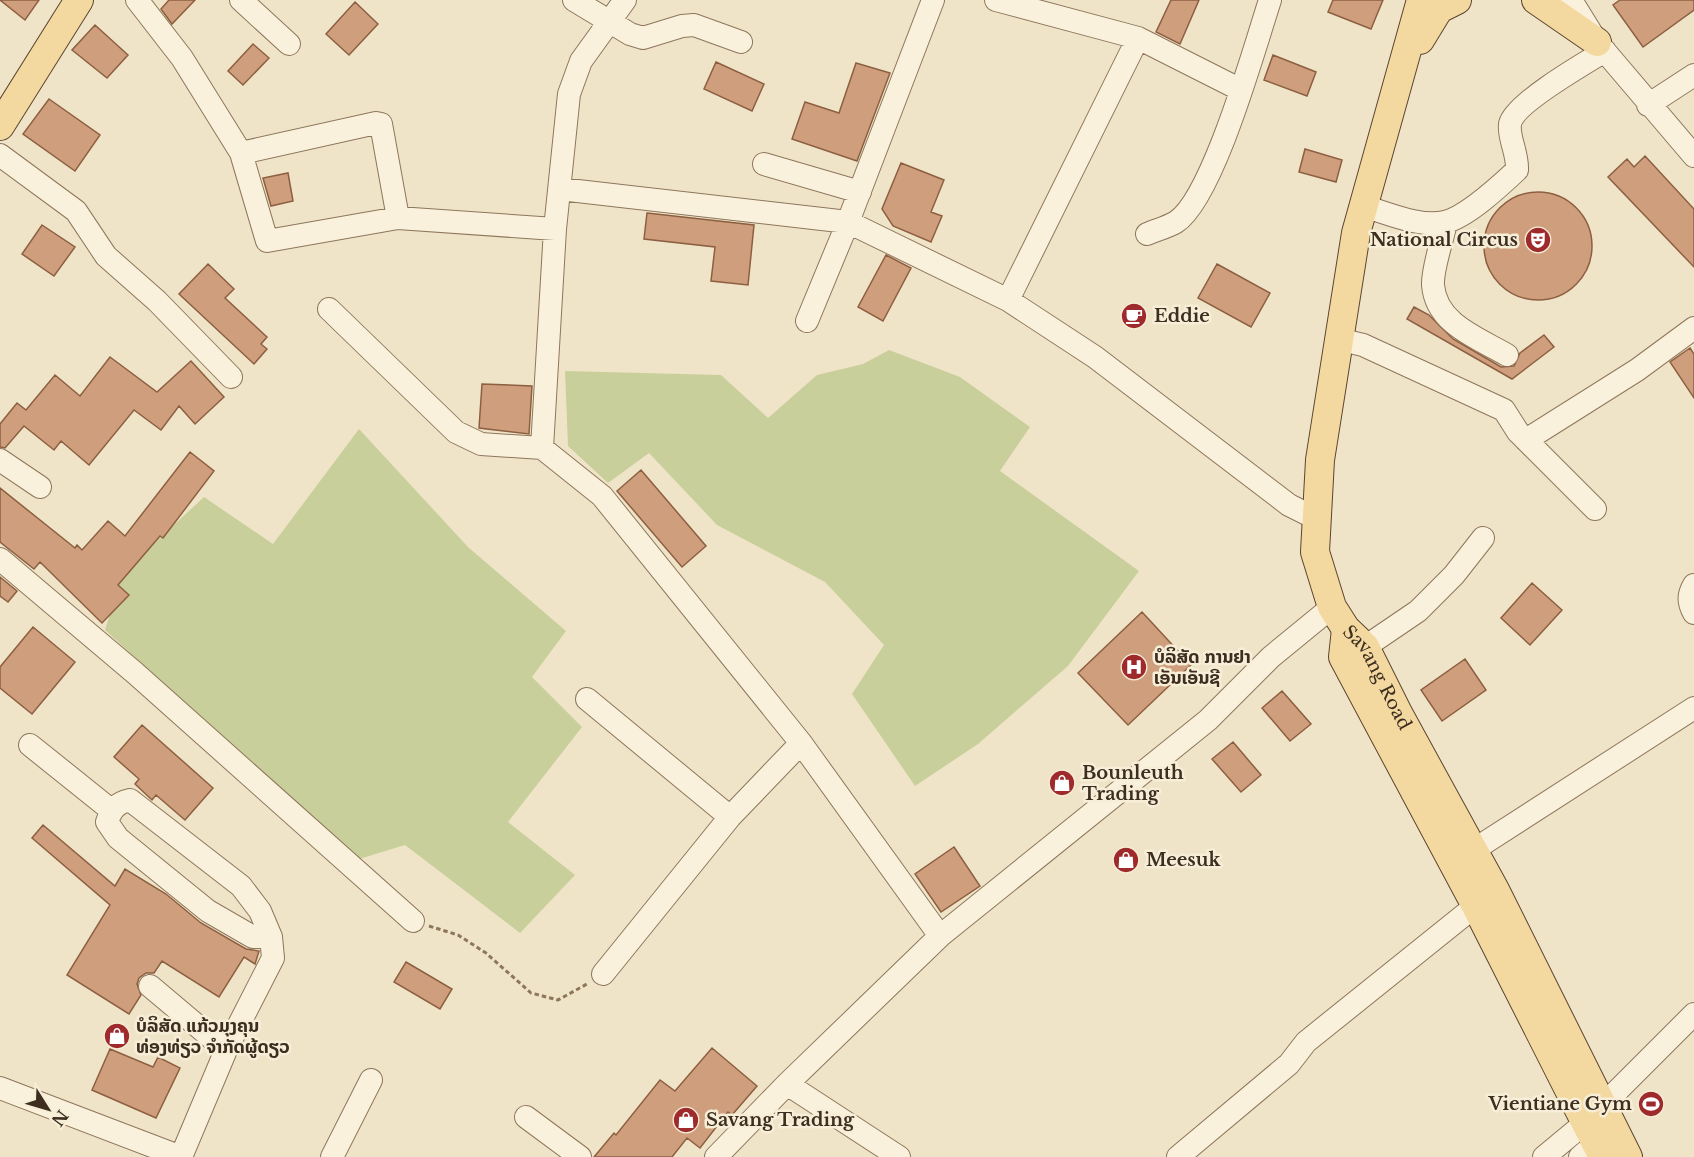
<svg xmlns="http://www.w3.org/2000/svg" width="1694" height="1157" viewBox="0 0 1694 1157" font-family="'Libre Baskerville','Noto Sans Lao',serif">
<rect width="100%" height="100%" fill="#f0e4c8"/>
<!-- green -->
<path fill="#c9cf9b" d="M889,350l71,27 70,50 -30,44 139,100 -71,95 -90,78 -63,42 -63,-92 32,-49 -59,-63 -108,-57 -68,-72 -41,30 -40,-37 -3,-75 156,4 47,43 49,-43 46,-11z
M359,429l109,118 98,84 -34,46 50,50 -74,95 67,53 -55,58 -115,-88 -49,15 -251,-230 18,-58 81,-75 69,47z"/>
<!-- building -->
<path fill="#cf9f7d" stroke="#8d5f41" stroke-width="1.5" d="M0,0h39l-14,20z
M169,0h26l-23,24 -11,-15z
M1171,0h28l-19,44 -24,-12z
M1333,0h50l-12,29 -43,-17z
M1620,0h74v10l-51,37 -30,-42z
M355,2l23,22 -29,31 -23,-21z
M95,25l33,30 -21,23 -35,-28z
M253,44l16,14 -26,27 -15,-14z
M1273,55l43,17 -9,24 -43,-16z
M716,62l48,22 -12,27 -48,-22z
M856,63l34,10 -33,88 -65,-22 13,-37 34,11z
M49,99l51,36 -25,36 -52,-37z
M1305,149l37,11 -6,22 -37,-10z
M1645,156l49,53v58l-86,-90 19,-18 7,8z
M901,163l43,17 -13,32 11,4 -11,26 -38,-16 -11,-17z
M288,173l5,28 -22,5 -8,-28z
M1484 246a54 54 0 1 1 108 0a54 54 0 1 1-108 0Z
M647,213l107,12 -6,60 -37,-4 4,-34 -71,-8z
M42,225l33,22 -21,29 -32,-22z
M886,255l25,13 -28,53 -25,-14z
M208,264l26,25 -9,9 42,39 -6,7 6,5 -13,15 -75,-70z
M1217,264l53,29 -19,34 -53,-29z
M1414,307l15,8 24,24 48,28 13,-1 6,-13 24,-18 10,12 -42,32 -105,-60z
M1690,348l4,6v44l-24,-36z
M110,357l47,35 34,-31 33,36 -29,27 -16,-18 -18,24 -27,-20 -45,55 -28,-24 -7,9 -30,-24 -19,22 -5,-1v-23l17,-21 9,7 29,-35 25,21z
M482,384l50,2 -3,48 -50,-6z
M190,452l24,19 -51,67 -3,-2 -42,49 11,10 -27,28 -62,-61 -6,7 -34,-27v-54l75,60 2,-3 5,5 26,-29 17,15z
M641,470l65,76 -24,21 -65,-76z
M0,577l17,14 -9,11 -8,-6z
M1532,583l30,27 -32,35 -29,-27z
M1142,612l49,53 -63,60 -50,-52z
M33,627l42,35 -43,52 -32,-26v-21z
M1465,659l21,31 -44,31 -21,-31z
M1282,691l29,33 -21,17 -28,-33z
M142,725l71,63 -28,32 -29,-25 -4,5 -17,-16 4,-5 -25,-22z
M1233,742l28,33 -20,17 -29,-33z
M43,825l72,61 10,-17 41,25 35,29 45,26 13,2 -4,13 -11,-7 -25,40 -57,-36 -8,12h-8l-7,5 -2,6 4,11 -12,19 -62,-39 43,-70 -78,-67z
M954,847l26,39 -39,26 -26,-38z
M406,962l46,27 -12,20 -46,-27z
M712,1048l45,38 -25,29 -4,-3 -28,36 -13,-10 -15,19h-78l20,-24 2,2 44,-55 15,11z
M110,1049l43,18 5,-10 22,11 -24,50 -64,-28z"/>
<g fill="none" stroke-linecap="round" stroke-linejoin="round">
<!-- minor casing -->
<g stroke="#8d765c" stroke-width="24">
<path id="minor" d="M137,0l45,58 59,95 26,88 131,-23 157,11
M241,0l48,44
M574,0l56,34 13,4 39,-12 12,-1 47,17
M625,0l-44,61 -12,33 -14,135 -13,219 60,48 199,247 139,193
M996,0l142,38 103,52
M1571,0l26,42 97,114
M1648,105l46,-30
M241,153l135,-30 5,1 17,94
M0,155l76,56 30,45 51,45 74,76
M764,164l96,28
M560,189l288,33 160,78 87,57 194,148 26,13
M1363,206c25,7 57,22 82,16 22,-5 56,-37 72,-52 1,-17 -9,-32 -7,-46 4,-20 75,-61 95,-73
M1446,222c-3,17 -14,47 -13,63 3,39 45,53 74,70
M1147,234c9,-4 21,-7 29,-12 37,-24 79,-176 94,-222
M1008,300l130,-262
M329,309l127,123 25,12 61,4
M807,321l41,-99 85,-222
M1338,339l25,6 141,65 14,22 77,77
M1526,440l111,-70 57,-42
M0,460l40,27
M0,559l135,114 278,248
M1694,585c-6,10 -6,17 0,28
M1365,647l53,-36 36,-36 29,-37
M587,699l143,118
M30,745l81,65
M1472,851l222,-143
M603,974l127,-157 71,-74
M150,986l76,64
M787,1084l112,73
M0,1088l181,69
M526,1117l54,40
M181,1157l45,-107 47,-92 -2,-21 -11,-26 -19,-25 -111,-86c-14,3 -19,10 -23,22l11,16 90,73 45,26h18
M332,1157l39,-77
M716,1157l71,-73 153,-148 268,-216 63,-63 61,-50
M1178,1157l111,-93 17,-22 183,-147
M1544,1157l41,-34 109,-109
M1580,1157l16,-14"/>
</g>
<!-- major casing -->
<g stroke="#5b4430" stroke-width="30">
<g id="major">
<path id="s1" d="M1421,0l-65,233 -36,227 -5,92 17,55 14,22 19,18 33,66 97,177 133,267"/>
<path d="M1536,0l61,42"/>
<path d="M1420,40l19,-31 18,-9"/>
<path d="M0,126l79,-126"/>
<path d="M1346,629l-3,28 133,249 127,251"/>
</g>
</g>
<!-- path -->
<path stroke="#8d765c" stroke-width="3" stroke-dasharray="4.5 3" stroke-linecap="butt" d="M429,926l29,9 28,18 45,40 27,7 29,-16"/>
<!-- minor -->
<use href="#minor" stroke="#faf1dc" stroke-width="22"/>
<!-- major -->
<use href="#major" stroke="#f3d9a0" stroke-width="28"/>
</g>
<!-- icons -->
<defs>
<g id="theatre-disc" transform="scale(1.35)"><circle r="9.5" fill="#9e2a2b" stroke="#f7eed8"/><path d="M-5-5.5Q0-4 5-5.5V0Q5 5 0 6Q-5 5-5 0ZM-3.3-2.5H-1v1.5H-3.3ZM1-2.5H3.3v1.5H1ZM-2.8 1Q0 5.5 2.8 1Z" fill="#fff"/></g>
<g id="cafe-disc" transform="scale(1.35)"><circle r="9.5" fill="#9e2a2b" stroke="#f7eed8"/><path d="M-5.5-4.5H6V0H3Q3 3.5 0 3.5H-2.5Q-5.5 3.5-5.5 0ZM3-3.2v2h1.7v-2ZM-6 4.5H4V6H-6Z" fill="#fff"/></g>
<g id="hospital-disc" transform="scale(1.35)"><circle r="9.5" fill="#9e2a2b" stroke="#f7eed8"/><path d="M-5-5h3v3.5h4V-5h3V5h-3V1.5h-4V5h-3Z" fill="#fff"/></g>
<g id="shop-disc" transform="scale(1.35)"><circle r="9.5" fill="#9e2a2b" stroke="#f7eed8"/><path d="M-5-2.5h2.3a2.7 3.5 0 0 1 5.4 0H5L5.5 6h-11ZM-1.5-2.5h3a1.5 2.3 0 0 0-3 0Z" fill="#fff"/></g>
<g id="stadium-disc" transform="scale(1.35)"><circle r="9.5" fill="#9e2a2b" stroke="#f7eed8"/><path d="M0-5a6.5 5 0 1 0 0 10a6.5 5 0 1 0 0-10ZM-3.5-1.8h7v3.6h-7Z" fill="#fff"/></g>
</defs>
<g fill-rule="evenodd">
<use href="#theatre-disc" x="1538" y="240"/>
<use href="#cafe-disc" x="1134" y="316"/>
<use href="#hospital-disc" x="1134" y="667"/>
<use href="#shop-disc" x="1062" y="783"/>
<use href="#shop-disc" x="1126" y="860"/>
<use href="#shop-disc" x="117" y="1036"/>
<use href="#stadium-disc" x="1651" y="1104"/>
<use href="#shop-disc" x="686" y="1120"/>
</g>
<g text-anchor="middle" dominant-baseline="central" stroke-width="5" stroke-linejoin="round" paint-order="stroke">
<!-- poi labels -->
<g font-size="18" font-weight="bold" fill="#3d2e20" stroke="#f7eed8" text-anchor="start">
<text x="1518" y="240" text-anchor="end">National Circus</text>
<text x="1154" y="316">Eddie</text>
<text x="1154" y="657">ບໍລິສັດ ການຢາ<tspan x="1154" dy="21">ເອັນເອັນຊີ</tspan></text>
<text x="1082" y="773">Bounleuth<tspan x="1082" dy="21">Trading</tspan></text>
<text x="1146" y="860">Meesuk</text>
<text x="136" y="1026">ບໍລິສັດ ແກ້ວມຸງຄຸນ<tspan x="136" dy="21">ທ່ອງທ່ຽວ ຈຳກັດຜູ້ດຽວ</tspan></text>
<text x="1632" y="1104" text-anchor="end">Vientiane Gym</text>
<text x="706" y="1120">Savang Trading</text>
</g>
<!-- street labels -->
<g font-size="18" fill="#3d2e20" stroke="#f7eed8">
<text stroke="none"><textPath href="#s1" startOffset="706">Savang Road</textPath></text>
</g>
</g>
<!-- north arrow -->
<g transform="translate(48 1109) rotate(127)" stroke="#f7eed8" stroke-width="4.5" paint-order="stroke">
<path d="M0-4.5L10 22L0 15L-10 22Z" fill="#3d2e20"/>
<text y="-9" font-size="16" font-weight="bold" text-anchor="middle" fill="#3d2e20">N</text>
</g>
</svg>
